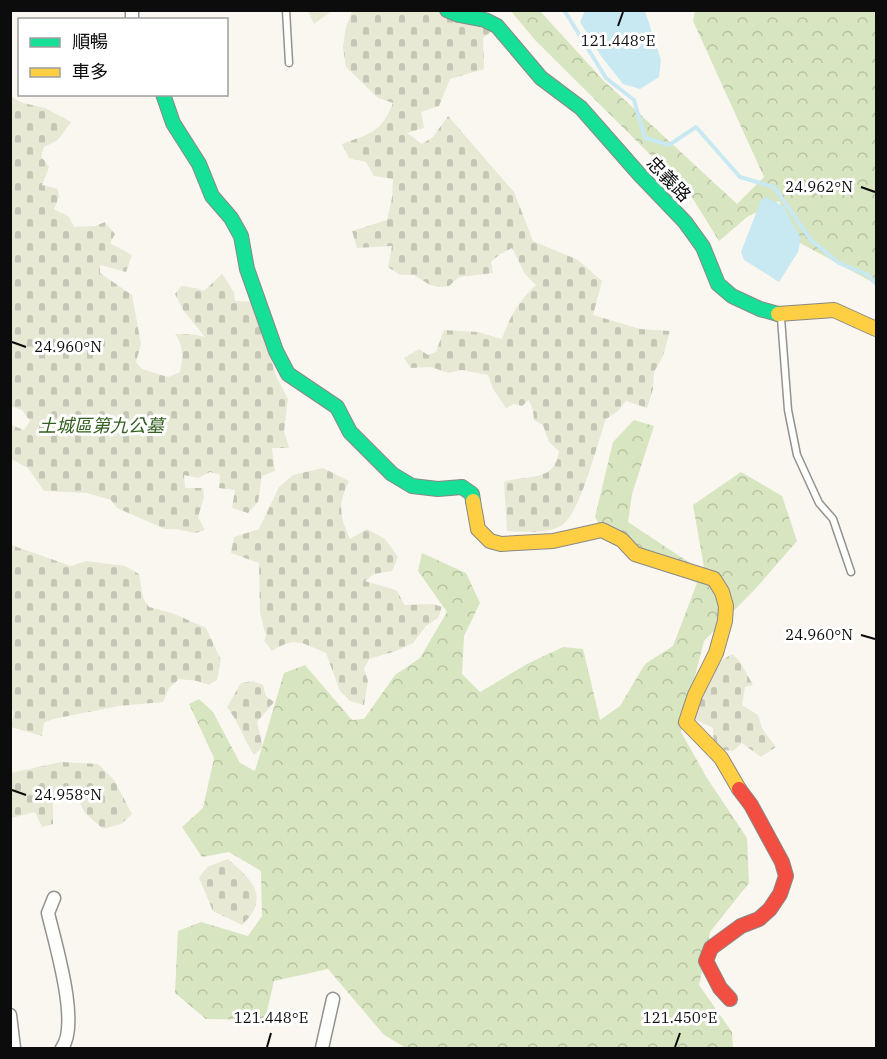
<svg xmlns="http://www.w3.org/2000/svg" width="887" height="1059" viewBox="0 0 887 1059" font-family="'IBM Plex Serif','Noto Sans TC',serif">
<defs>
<pattern id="forest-crowns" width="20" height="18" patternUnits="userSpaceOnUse" patternTransform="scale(1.5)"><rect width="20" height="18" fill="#d7e5c0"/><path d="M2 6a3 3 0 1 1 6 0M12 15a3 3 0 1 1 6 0" fill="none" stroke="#b7c3a4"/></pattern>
<pattern id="cemetery-stones" width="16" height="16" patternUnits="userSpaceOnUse" patternTransform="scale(1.5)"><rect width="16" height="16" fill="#e7e9d5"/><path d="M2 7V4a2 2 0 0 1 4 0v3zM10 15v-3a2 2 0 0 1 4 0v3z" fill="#c5c7b6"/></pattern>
</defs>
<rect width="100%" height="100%" fill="#faf7f0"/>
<!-- forest -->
<path fill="url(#forest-crowns)" d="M511,11h29l63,69 134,124 27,-27 -71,-156 2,-10h181v273l-76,-41 -21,-42 -32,16 -28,24 -29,-47 -155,-154z
M634,420l20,6 -22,68 -4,28 77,51 -12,-68 48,-33 41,24 15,45 -40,46 -53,54 -23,91 26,46 40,60 2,45 -39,49 -11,53 33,47 1,16h-327l-22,-13 -56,-66 -54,12 -9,39 -59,-1 -31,-26 3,-62 23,-9 47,14 14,-20 -1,-45 -32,-19 -27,5 -20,-30 21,-19 11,-50 -25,-54 10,-5 14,13 27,51 15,8 29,-98 21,-8 47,55 12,-1 31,-44 25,-17 27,-46 -29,-41 4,-18 44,20 14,30 -16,33 -2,38 18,18 47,-28 36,-17 20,2 17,71 20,-14 25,-42 28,-18 24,-63 -89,-43 -13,-23 18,-75z"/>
<!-- cemetery -->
<path fill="url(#cemetery-stones)" d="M447,10l49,18 -13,10 1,31 -34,10 -11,27 -18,6 3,16 -17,5 15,11 11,-7 15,-21 66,76 19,49 45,19 24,21 -9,34 47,14 30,2 -7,25 -9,16 -1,17 -6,19 -21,-7 -9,11 -11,7c-8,22 -26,95 -44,106 -15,10 -39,6 -55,6l-3,-49c24,-8 51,1 55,-31l-10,-9 -6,-17 -9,-5 -1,-9 -4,-11 -7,6 -8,-2 -8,4 -13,-19 -5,-14 -26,-5 -14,3 -17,-6 -20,1 -7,-10 15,-9 9,6 8,-3 8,-22 34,2 24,7c8,-22 16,-38 34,-54l-11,-11 -13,-26 -12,6 -9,8 2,11 -34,4 -10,9 -10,1 -9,-2 -16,-10h-14l-12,-8 4,-21 -35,2 -5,-17 35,-11 5,-22 1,-19 -19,-3 -8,-14 -17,-4 -7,-14c29,-11 39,-11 51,-41l-15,-5 -32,-31 -3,-20 3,-20 6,-16z
M308,11h24l-18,13z
M10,96l13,7 22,5 26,14 -13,18 -14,7 -3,9 8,11 -7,18 16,4 1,8 -5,12 15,8 5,10 21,-1 10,-4 10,12 -5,9 22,12 -6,17 -26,-7v8l32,22 9,49 -5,18 6,7 26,8 12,-5c3,-16 4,-25 -5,-38h16l14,3 -22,-27 -8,-16 6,-8 14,2 9,3 18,-17 12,18 1,9 20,1 21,74 12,23 -4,32 5,17h-17l3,23 -13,5 -4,26 -10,11 -16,-5 3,-18 -16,-2 1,-13 -10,-3 -12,6 -14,-3 1,13h18l1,9 -6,20 7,13 -10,3 -19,-4h-11l-48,-21 -6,-8 -24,-7 -43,-2 -16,-23 -17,-9v-34l13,5 6,-9 -8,-11 -11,-4z
M323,468l26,13c-11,23 -10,34 1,58l17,-10 18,10 13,18 -6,14 -18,3 -9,7 31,9 9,15 28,-1 9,3 -4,11 -12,8 -13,17 -17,8 -27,8 -5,10 4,12 -4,24 -14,-4 -10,-10 -14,-38c-25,-10 -30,-17 -54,-2l-8,-10 2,-5 -6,-23 -1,-50 -28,-10 3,-16 25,-8 20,-42 14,-12z
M11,545l60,21 15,-5 39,5 14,8 4,24 6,9 23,6 34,15 15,32 -4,20 -8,5 -12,-4 -18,-2 -10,9 -6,14 -44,4 -66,13 -9,4 -2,13 -31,-9 3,-15 -4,-4z
M732,654l7,6 14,25 -8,2 -3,18 16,10 5,15 13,17 -15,10 -19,-14 -9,8 -19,-2 -1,-21 -21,-10 24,-54z
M253,681l10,4 3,11 8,6 -17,20 6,25 -9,8c-10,-15 -15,-33 -27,-48l14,-24z
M61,762l37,2 16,16 18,34 -11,10 -18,5 -18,-16 -10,-20 -22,6v25l-11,3 -7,-15 -24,6v-45z
M228,859c24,21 43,38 14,66l-29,-14 -14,-33 8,-11z"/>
<!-- water -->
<path fill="#c8e8f2" d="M585,11h60l16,49 -2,17 -19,12 -17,-5 -22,-28 -21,-34z
M766,197l17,9 18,32 -3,14 -19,30 -35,-22 -3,-8 20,-52z"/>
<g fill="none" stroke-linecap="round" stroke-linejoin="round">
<!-- stream -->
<path stroke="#c8e8f2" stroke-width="4" d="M564,10l42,68 28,22 11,38 24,7 27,-18 44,50 34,10 37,53 28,23 29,12 8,9"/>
<!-- lane casing -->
<g stroke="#93928f" stroke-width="9">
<path id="lane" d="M286,10l3,53
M781,318l7,92 9,45 22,48 14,16 18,53"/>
</g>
<!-- street casing -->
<g stroke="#93928f" stroke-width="15">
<path id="street" d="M132,20v-10
M54,898l-6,15c7,30 32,111 14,135
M10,1015l4,33
M322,1048l11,-49"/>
</g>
<!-- fast casing -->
<g stroke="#8a8885" stroke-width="16">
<path id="fast" d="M447,10l12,5 26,5 12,6 44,52 40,30 58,66 46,48 18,25 15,37 14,12 28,13 18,5
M163,94l10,29 26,41 13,32 19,22 10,18 6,33 29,82 12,23 49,33 13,25 42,42 20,12 26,3 24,-2 10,7 1,7"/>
</g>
<!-- slow casing -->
<g stroke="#8a8885" stroke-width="16">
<path id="slow" d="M778,314l56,-4 42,19
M473,501l5,28 12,12 11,3 52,-3 49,-11 20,10 13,14 79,25 8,13 4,14 -1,15 -9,32 -21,42 -9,27 35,36 18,31"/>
</g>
<!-- jam casing -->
<g stroke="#8a8885" stroke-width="16">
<path id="jam" d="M730,999l-10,-11 -14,-27 5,-13 30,-22 18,-7 11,-10 10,-15 6,-18 -4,-14 -31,-57 -12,-16"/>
</g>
<!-- lane -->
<use href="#lane" stroke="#fefefd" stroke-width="6"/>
<!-- street -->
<use href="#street" stroke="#fefefd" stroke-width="12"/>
<!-- fast -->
<use href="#fast" stroke="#16e098" stroke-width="14"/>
<!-- slow -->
<use href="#slow" stroke="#ffcf43" stroke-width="14"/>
<!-- jam -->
<use href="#jam" stroke="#f24e42" stroke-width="14"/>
</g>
<!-- ticks -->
<path fill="none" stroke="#0c0c0c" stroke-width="2" d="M618,26l5,-14M861,187l14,5M12,342l14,5M861,635l14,4M12,790l14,5M267,1047l4,-14M675,1047l5,-14"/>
<g text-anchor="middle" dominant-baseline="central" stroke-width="6" stroke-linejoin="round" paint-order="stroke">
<!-- street labels -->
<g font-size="18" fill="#0c0c0c" stroke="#fff">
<text transform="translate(669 179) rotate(46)">忠義路</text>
</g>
<!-- park labels -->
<g font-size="18" font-style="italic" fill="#346020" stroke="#fff">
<text x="101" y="425">土城區第九公墓</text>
</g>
</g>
<g font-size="15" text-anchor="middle" fill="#0c0c0c" stroke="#fff" stroke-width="6" stroke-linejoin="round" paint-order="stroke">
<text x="618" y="46">121.448°E</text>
<text x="819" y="192">24.962°N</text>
<text x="68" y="352">24.960°N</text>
<text x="819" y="640">24.960°N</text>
<text x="68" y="800">24.958°N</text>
<text x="271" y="1023">121.448°E</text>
<text x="680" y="1023">121.450°E</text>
</g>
<!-- border -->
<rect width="887" height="1059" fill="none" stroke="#0c0c0c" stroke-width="24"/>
<!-- legend -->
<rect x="18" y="18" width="210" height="78" fill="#ffffff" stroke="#9e9e9e" stroke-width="1.5"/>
<rect x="30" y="38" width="30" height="9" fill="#16e098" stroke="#9e9e9e" stroke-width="1.5"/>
<text x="72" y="48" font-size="18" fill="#0c0c0c">順暢</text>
<rect x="30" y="68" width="30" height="9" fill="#ffcf43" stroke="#9e9e9e" stroke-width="1.5"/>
<text x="72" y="78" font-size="18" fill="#0c0c0c">車多</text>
</svg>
